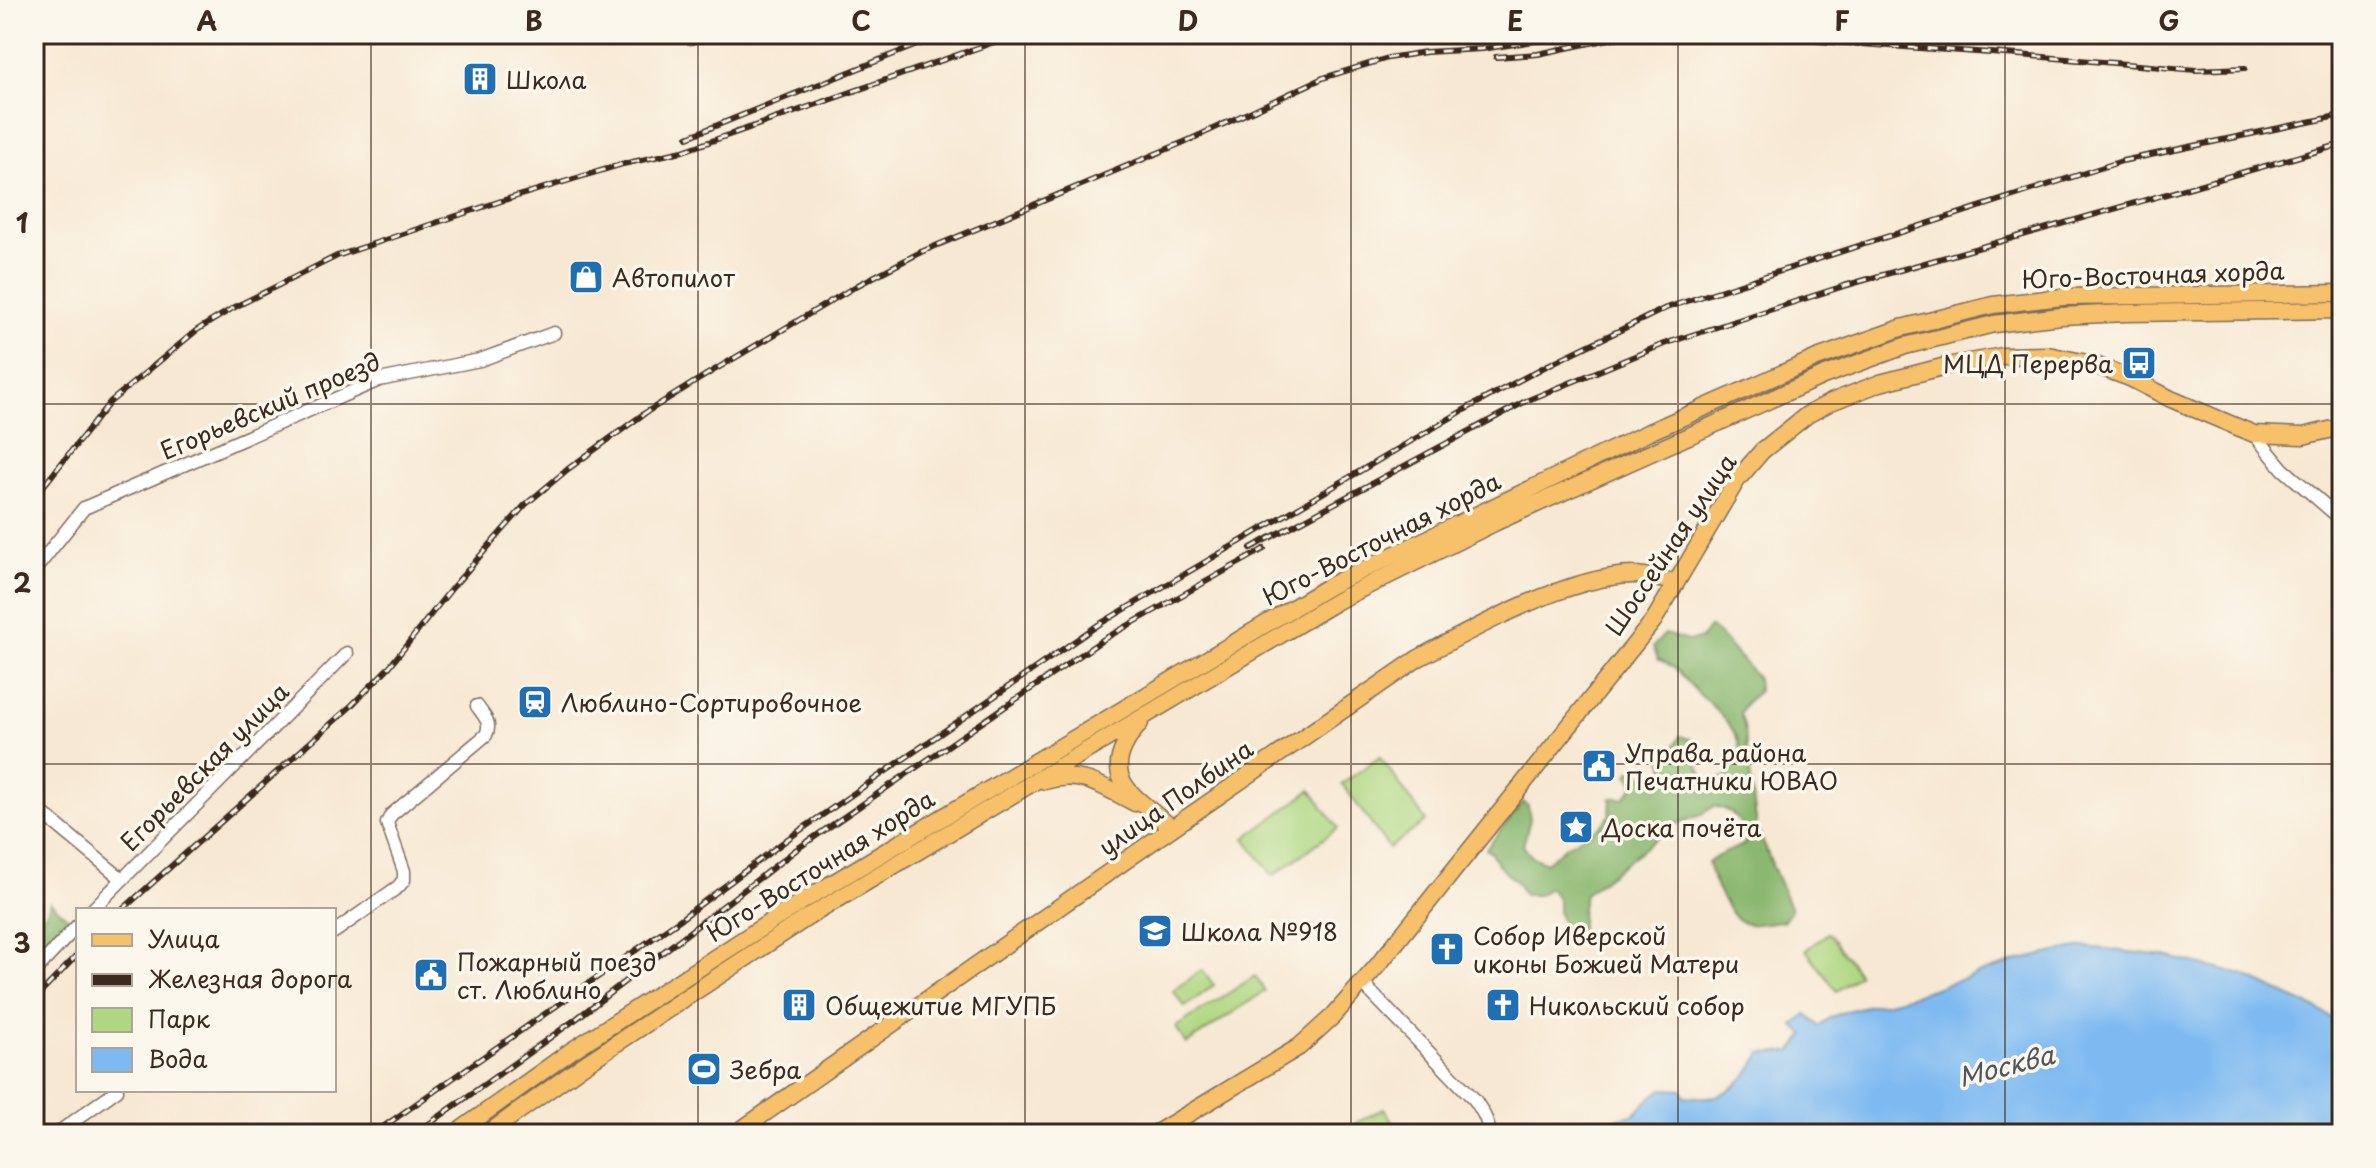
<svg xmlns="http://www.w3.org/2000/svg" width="2376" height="1168" viewBox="0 0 2376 1168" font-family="'Playpen Sans',sans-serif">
<rect width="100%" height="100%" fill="#fbf7ec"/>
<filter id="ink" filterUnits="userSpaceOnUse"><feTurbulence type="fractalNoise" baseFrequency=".0125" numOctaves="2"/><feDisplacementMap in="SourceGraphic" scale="16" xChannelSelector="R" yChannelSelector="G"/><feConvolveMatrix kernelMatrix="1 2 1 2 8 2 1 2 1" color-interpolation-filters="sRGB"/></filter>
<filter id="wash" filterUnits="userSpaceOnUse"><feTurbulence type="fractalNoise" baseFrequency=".006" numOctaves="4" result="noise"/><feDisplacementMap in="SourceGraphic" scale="32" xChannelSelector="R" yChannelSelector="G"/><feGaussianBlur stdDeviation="1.8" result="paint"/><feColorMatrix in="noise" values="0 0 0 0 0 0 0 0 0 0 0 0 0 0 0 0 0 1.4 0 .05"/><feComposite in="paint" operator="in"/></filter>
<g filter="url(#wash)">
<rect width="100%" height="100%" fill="#f7e8d3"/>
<!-- green -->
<path fill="#afd781" stroke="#758050" stroke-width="2" d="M1380,757l46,64 -37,27 -47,-64z
M1311,790l27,38 -65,48 -28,-38z
M1828,933l31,41 -22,17 -31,-41z
M1202,970l12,15 -29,22 -12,-16z
M1255,976l10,15 -79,53 -10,-17z
M1384,1108l11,19 -12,7h-21l-6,-11z"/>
<!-- forest -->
<path fill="#8bb86f" stroke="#637146" stroke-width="2" d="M1709,627l11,8 37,43 1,14 -11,9 -7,12 4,12 13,103 34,82 -8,11c-13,0 -27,6 -39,2 -15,-5 -32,-44 -36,-60 11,-10 23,-12 37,-19 -2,-22 -8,-33 -31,-38l-13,9 -27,10 -89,69c-5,14 -3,27 -5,41l-13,4 -9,-27v-13l-8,-11 -12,7h-14l-7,-12 -20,-19 -6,-12 -5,-3 37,-47 5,4 2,13 -7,27 9,11 14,6 20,-17 35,-20 9,-11 1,-17h13l9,-10 1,-5 -6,-8 2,-4 7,-1 8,7 13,4 7,-11 -3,-13 12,-9 6,-12 13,4 6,28 7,12c12,0 21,-1 28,-11 21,-29 -19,-60 -38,-78 -13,-13 -20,-25 -38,-32l-5,-12 12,-13 22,7 14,-2z
M50,902l23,20 -39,43v-39l13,-14z"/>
<!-- water -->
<path fill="#7ebaf1" stroke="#5c7288" stroke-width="2" d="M2086,947l79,9 78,19 74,34 25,16v109h-748l20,-15 20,-4 16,-17 12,-9 20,1 3,6c10,1 24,3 34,-1 19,-7 33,-25 43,-42l30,-2 13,-16 -11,-9 12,-12 13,12c23,-20 53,-19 81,-27 65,-19 117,-43 186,-52z"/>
</g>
<g filter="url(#ink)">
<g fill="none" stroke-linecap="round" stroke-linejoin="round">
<!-- minor casing -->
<g stroke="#7d6c5d" stroke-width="15">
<path id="minor" d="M691,38l2,-4
M2254,434l29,35 59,51
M34,571l50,-63 295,-128 101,-20 74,-27
M34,806l88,73
M92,910l255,-257
M334,932l64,-45 6,-7v-9l-17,-48 4,-8 95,-80c6,-12 -2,-19 -9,-29
M34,972l44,-47
M1362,983l113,117c7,11 14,21 14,34
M56,1134l61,-44"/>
</g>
<!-- major casing -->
<g stroke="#7d6c5d" stroke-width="19">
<path id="major" d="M1140,723c-46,54 -9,70 32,105
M1045,781c37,-11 58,6 90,22
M455,1134l116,-83 230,-149 530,-317 318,-153 168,-74 84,-30 92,-23 70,-8 279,-4
M487,1134l95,-68 226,-149 529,-316 159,-79 327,-146 82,-30 89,-22 67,-8 65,-3 216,-3
M735,1134l437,-306 245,-169c57,-31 151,-83 216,-84 14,0 29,5 42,7
M1155,1134l144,-87 34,-31 45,-51 276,-345 83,-140 25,-29 45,-36 24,-13 49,-19 66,-17 57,-10 45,-1 44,9 38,14 41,21 83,35 49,2 39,-9"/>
</g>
<!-- minor -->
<use href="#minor" stroke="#fff" stroke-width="12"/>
<!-- major -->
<use href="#major" stroke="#f7c06b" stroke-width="16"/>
<!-- rail casing -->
<g stroke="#3b2a1e" stroke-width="6">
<path id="rail" d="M1819,41l200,14 178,15 48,-2
M1496,57l42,-3 95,-20
M688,137l256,-103
M34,498l76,-96 87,-72 36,-22 104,-52 164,-55 122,-37 60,-13 334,-117
M1251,548l275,-147 138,-57 180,-58 498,-142
M122,910l229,-204 38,-39 63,-79 73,-83 43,-36 77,-56 61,-38 152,-90 63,-33 268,-112 134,-62 65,-20 38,-6 56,-3 98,-15
M34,1000l44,-46
M373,1134l309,-216 107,-80 309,-213 366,-215 84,-45 118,-57 456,-147 220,-46
M415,1134l161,-115 221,-170 307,-210 160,-90"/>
</g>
<!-- rail -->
<use href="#rail" stroke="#fbf7ec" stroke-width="3" stroke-dasharray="9" stroke-linecap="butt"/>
</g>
</g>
<!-- grid -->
<path fill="none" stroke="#3b2a1e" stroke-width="2" stroke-opacity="0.55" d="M371,34v1100M698,34v1100M1025,34v1100M1351,34v1100M1678,34v1100M2005,34v1100M34,404h2308M34,764h2308"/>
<!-- icons -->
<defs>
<g id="building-square" transform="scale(1.8)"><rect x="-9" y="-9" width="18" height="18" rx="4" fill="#1f6fb2" stroke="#fbf7ec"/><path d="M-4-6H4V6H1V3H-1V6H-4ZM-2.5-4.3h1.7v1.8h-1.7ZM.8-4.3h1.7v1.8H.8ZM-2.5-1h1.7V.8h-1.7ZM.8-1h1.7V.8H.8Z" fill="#fff"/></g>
<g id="shop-square" transform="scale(1.8)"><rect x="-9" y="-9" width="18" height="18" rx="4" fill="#1f6fb2" stroke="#fbf7ec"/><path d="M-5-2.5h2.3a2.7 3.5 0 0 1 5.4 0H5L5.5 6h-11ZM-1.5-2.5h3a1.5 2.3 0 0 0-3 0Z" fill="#fff"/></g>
<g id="bus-square" transform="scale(1.8)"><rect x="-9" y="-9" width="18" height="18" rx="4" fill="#1f6fb2" stroke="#fbf7ec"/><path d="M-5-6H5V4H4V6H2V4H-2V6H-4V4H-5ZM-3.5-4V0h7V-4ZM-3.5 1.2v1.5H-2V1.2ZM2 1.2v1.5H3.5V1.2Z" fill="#fff"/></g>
<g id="station-square" transform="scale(1.8)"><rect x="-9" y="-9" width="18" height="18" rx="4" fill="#1f6fb2" stroke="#fbf7ec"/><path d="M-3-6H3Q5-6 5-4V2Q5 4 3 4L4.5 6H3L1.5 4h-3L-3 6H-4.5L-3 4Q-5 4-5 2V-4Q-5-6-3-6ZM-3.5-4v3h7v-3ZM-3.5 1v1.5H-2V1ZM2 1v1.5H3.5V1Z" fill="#fff"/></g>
<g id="civic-square" transform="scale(1.8)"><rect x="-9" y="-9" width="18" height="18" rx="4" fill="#1f6fb2" stroke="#fbf7ec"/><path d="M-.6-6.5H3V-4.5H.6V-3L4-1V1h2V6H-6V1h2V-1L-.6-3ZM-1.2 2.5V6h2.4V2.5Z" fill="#fff"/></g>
<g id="sight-square" transform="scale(1.8)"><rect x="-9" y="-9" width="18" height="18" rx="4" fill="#1f6fb2" stroke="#fbf7ec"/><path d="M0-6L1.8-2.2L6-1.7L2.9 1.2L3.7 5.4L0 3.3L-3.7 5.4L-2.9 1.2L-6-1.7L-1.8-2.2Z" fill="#fff"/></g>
<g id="school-square" transform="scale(1.8)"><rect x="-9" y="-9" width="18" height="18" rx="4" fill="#1f6fb2" stroke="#fbf7ec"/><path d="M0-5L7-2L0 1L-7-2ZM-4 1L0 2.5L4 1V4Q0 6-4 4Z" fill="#fff"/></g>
<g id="church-square" transform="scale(1.8)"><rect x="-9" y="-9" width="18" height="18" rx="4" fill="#1f6fb2" stroke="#fbf7ec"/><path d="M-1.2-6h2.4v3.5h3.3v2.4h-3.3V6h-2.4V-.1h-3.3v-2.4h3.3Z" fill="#fff"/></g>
<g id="stadium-square" transform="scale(1.8)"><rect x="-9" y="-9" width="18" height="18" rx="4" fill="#1f6fb2" stroke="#fbf7ec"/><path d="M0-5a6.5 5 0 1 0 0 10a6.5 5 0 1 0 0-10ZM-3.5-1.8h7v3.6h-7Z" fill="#fff"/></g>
</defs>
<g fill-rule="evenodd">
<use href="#building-square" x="480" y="79"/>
<use href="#shop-square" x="586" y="277"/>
<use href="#bus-square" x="2139" y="363"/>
<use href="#station-square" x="535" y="702"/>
<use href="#civic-square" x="1599" y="766"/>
<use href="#sight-square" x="1576" y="827"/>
<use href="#school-square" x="1155" y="931"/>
<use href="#church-square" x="1447" y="949"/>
<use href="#civic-square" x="431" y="975"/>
<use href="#building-square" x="799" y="1005"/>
<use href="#church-square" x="1503" y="1005"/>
<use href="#stadium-square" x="704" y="1069"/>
</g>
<g text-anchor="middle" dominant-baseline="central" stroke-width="7" stroke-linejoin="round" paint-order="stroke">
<!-- poi labels -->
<g font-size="24" fill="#3b2a1e" stroke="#fbf7ec" text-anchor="start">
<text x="506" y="79">Школа</text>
<text x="612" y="277">Автопилот</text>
<text x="2113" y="363" text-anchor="end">МЦД Перерва</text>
<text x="561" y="702">Люблино-Сортировочное</text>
<text x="1625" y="752">Управа района<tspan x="1625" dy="28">Печатники ЮВАО</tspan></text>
<text x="1602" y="827">Доска почёта</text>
<text x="1181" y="931">Школа №918</text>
<text x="1473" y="935">Собор Иверской<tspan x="1473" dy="28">иконы Божией Матери</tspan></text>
<text x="457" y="961">Пожарный поезд<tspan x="457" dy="28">ст. Люблино</tspan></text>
<text x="825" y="1005">Общежитие МГУПБ</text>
<text x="1529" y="1005">Никольский собор</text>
<text x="730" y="1069">Зебра</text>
</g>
<!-- street labels -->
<g font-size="24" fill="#3b2a1e" stroke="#fbf7ec">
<text transform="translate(2153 274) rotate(-2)">Юго-Восточная хорда</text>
<text transform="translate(270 405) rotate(-23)">Егорьевский проезд</text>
<text transform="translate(1381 538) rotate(-27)">Юго-Восточная хорда</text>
<text transform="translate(1670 544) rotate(-56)">Шоссейная улица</text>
<text transform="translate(204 766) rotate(-45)">Егорьевская улица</text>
<text transform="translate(1175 797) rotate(-35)">улица Полбина</text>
<text transform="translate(820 865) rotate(-32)">Юго-Восточная хорда</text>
</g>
<!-- water labels -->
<g font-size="26" font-style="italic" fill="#4f555d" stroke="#fbf7ec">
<text transform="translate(2006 1065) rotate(-14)">Москва</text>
</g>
</g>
<!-- margin -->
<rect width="2376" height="1168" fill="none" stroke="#fbf7ec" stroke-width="88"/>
<!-- legend -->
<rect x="76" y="908" width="260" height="184" fill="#fbf7ec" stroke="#aea59a" stroke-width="2"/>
<rect x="92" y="934" width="40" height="12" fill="#f7c06b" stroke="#aea59a" stroke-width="2"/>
<text x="148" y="948" font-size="24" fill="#3b2a1e">Улица</text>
<rect x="92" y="974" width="40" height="12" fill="#3b2a1e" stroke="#aea59a" stroke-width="2"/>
<text x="148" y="988" font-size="24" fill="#3b2a1e">Железная дорога</text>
<rect x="92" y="1008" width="40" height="24" fill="#afd781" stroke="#aea59a" stroke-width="2"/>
<text x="148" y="1028" font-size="24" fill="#3b2a1e">Парк</text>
<rect x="92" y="1048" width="40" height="24" fill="#7ebaf1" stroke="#aea59a" stroke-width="2"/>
<text x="148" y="1068" font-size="24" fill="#3b2a1e">Вода</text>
<rect x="44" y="44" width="2288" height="1080" fill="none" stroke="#3b2a1e" stroke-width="3"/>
<g font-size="26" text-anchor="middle" font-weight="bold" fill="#3b2a1e">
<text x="207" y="31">A</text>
<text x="534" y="31">B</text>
<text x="861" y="31">C</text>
<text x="1188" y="31">D</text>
<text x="1515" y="31">E</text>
<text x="1842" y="31">F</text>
<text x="2169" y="31">G</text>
<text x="22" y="233">1</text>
<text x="22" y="593">2</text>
<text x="22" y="953">3</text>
</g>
</svg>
